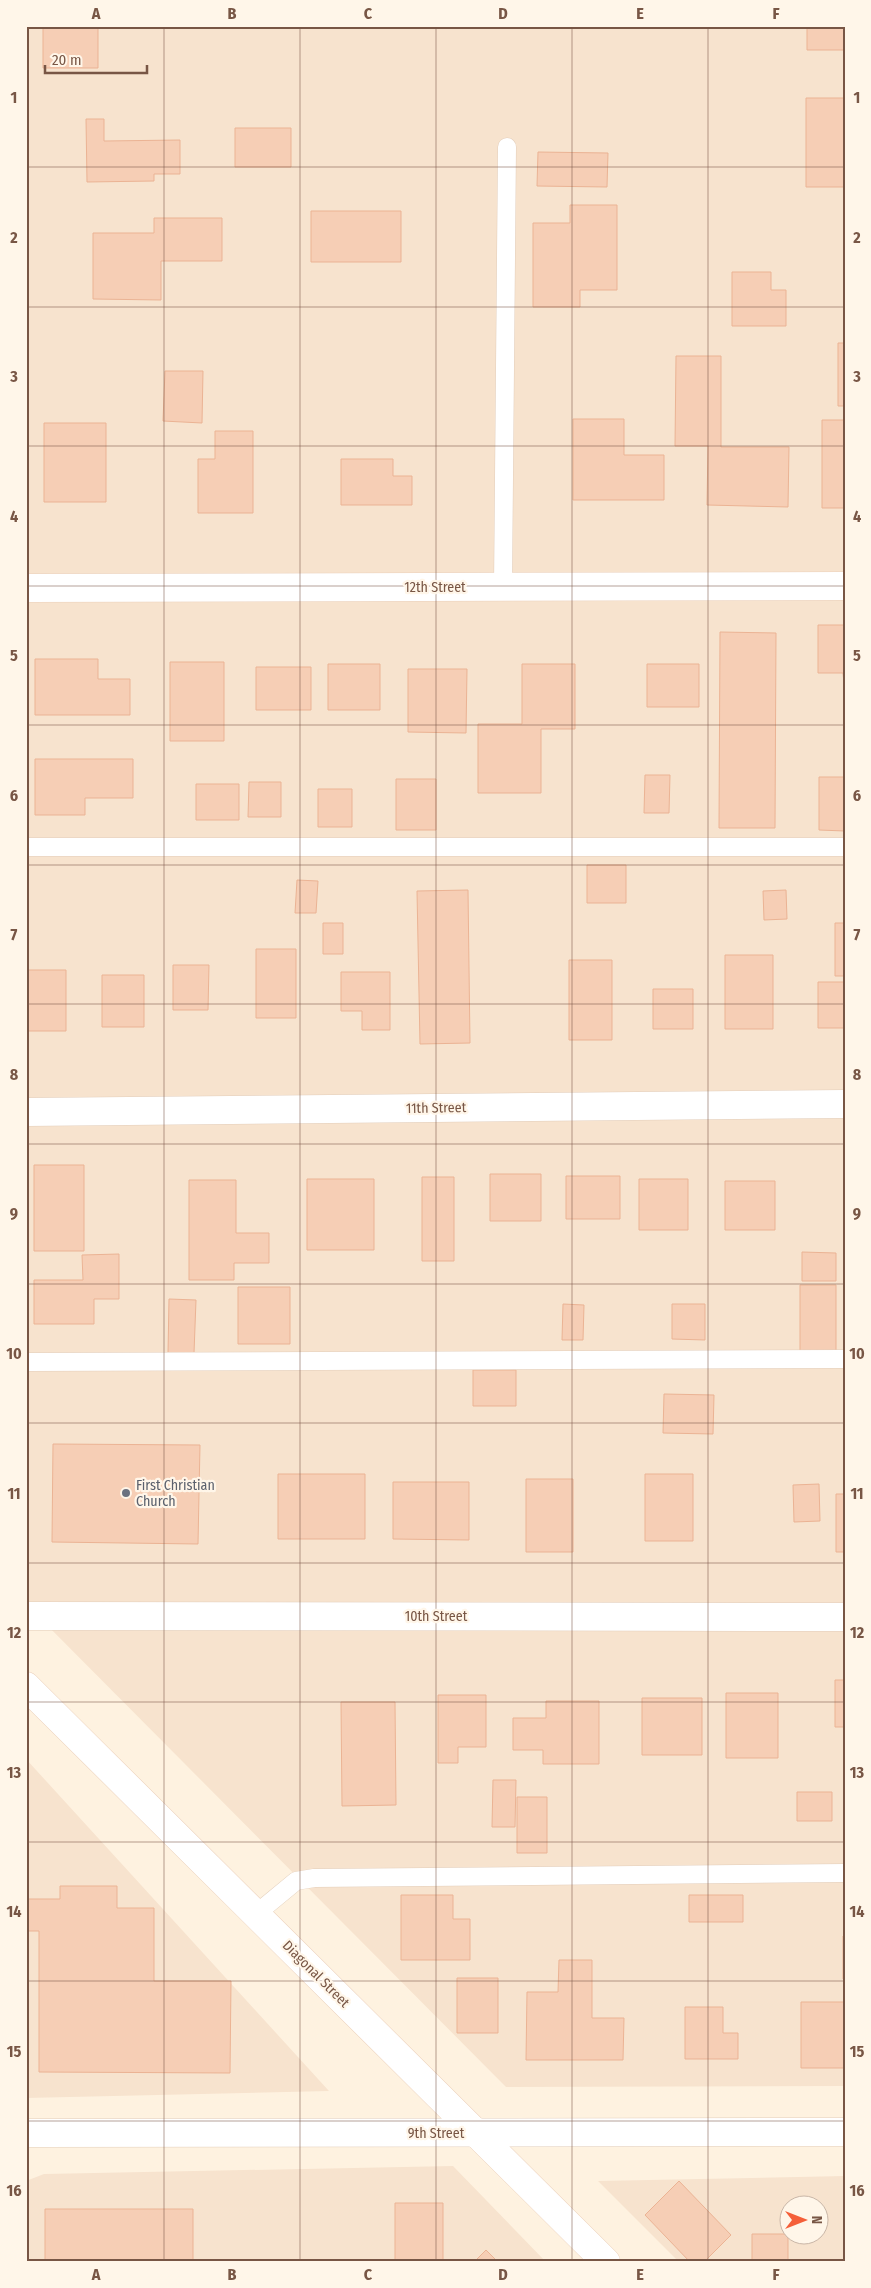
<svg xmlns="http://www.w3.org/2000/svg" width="871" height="2288" viewBox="0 0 871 2288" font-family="'Fira Sans Condensed',sans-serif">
<rect width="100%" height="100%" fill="#fef2e0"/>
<!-- residential -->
<path fill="#f7e3ce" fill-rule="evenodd" d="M26,26h819v2060l-339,1 -480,-483z
M26,1759l303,332 -303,7z
M453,2166l93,96h-520v-81l18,-7z
M845,2176v86h-166l-81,-81zM788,2206h30v30h-30z"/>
<!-- building -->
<path fill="#f6ceb5" stroke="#ebb394" d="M43,26h55v42h-55z
M807,26h38v24h-38z
M806,98h39v89h-39z
M86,119h18v22l76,-1v34h-26v7l-67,1z
M235,128h56v39h-56z
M538,152l70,1 -1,34 -70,-1z
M570,205h47v85h-37v17h-47v-84h37z
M311,211h90v51h-90z
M154,218h68v43h-61v39l-68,-1v-66h61z
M732,272h39v18h15v36h-54z
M838,343h7v63h-7z
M676,356h45v91h68l-1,60 -81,-2 1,-59h-33z
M165,371h38l-1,52 -39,-2z
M573,419h51v36h40v45h-91z
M822,420h23v88h-23z
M44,423h62v79h-62z
M215,431h38v82h-55v-54h17z
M341,459h52v17h19v29h-71z
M818,625h27v68l-2,-20h-25z
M720,632l56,1 -1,195h-56z
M35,659h63v20h32v36h-95z
M170,662h54v79h-54z
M328,664h52v46h-52z
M522,664h53v65h-34v64h-63v-69h44z
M647,664h52v43h-52z
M256,667h55v43h-55z
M408,669h59l-1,64 -58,-1z
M35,759h98v39h-48v17h-50z
M645,775h25l-1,38h-25z
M819,777h26v54l-26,-1z
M396,779h40v51h-40z
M249,782h32v35h-33z
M196,784h43v36h-43z
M318,789h34v38h-34z
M587,865h39v38h-39z
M297,880l21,1 -2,32h-21z
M468,890l2,153 -50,1 -3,-153z
M786,890l1,29 -23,1 -1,-29z
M323,923h20v31h-20z
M835,923h10v53h-10z
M256,949h40v69h-40z
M725,955h48v74h-48z
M569,960h43v80h-43z
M173,965h36l-1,45h-35z
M26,970h40v61h-40z
M341,972h49v58h-28v-19h-21z
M102,975h42v52h-42z
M818,982h27v46h-27z
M653,989h40v40h-40z
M34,1165h50v86h-50z
M490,1174h51v47h-51z
M566,1176h54v43h-54z
M422,1177h32v84h-32z
M307,1179h67v71h-67z
M639,1179h49v51h-49z
M189,1180h47v53h33v30h-35v17h-45z
M725,1181h50v49h-50z
M802,1252l34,1v28h-34z
M119,1254v45h-25v25h-60v-44h49l-1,-25z
M800,1285h36v67h-36z
M238,1287h52v57h-52z
M169,1299l27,1 -2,53h-26z
M563,1304l21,1 -1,35h-21z
M672,1304h33v36l-33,-1z
M473,1370h43v36h-43z
M664,1394l50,1 -1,39 -50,-1z
M53,1444l147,1 -2,99 -146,-2z
M278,1474h87v65h-87z
M645,1474h48v67h-48z
M526,1479h47v73h-47z
M393,1482h76v58l-76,-1z
M819,1484l1,37 -26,1 -1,-37z
M836,1494h9v58h-9z
M835,1680h10v47h-10z
M726,1693h52v65h-52z
M438,1695h48v52h-28v16h-20z
M642,1698h60v57h-60z
M546,1701h53v63h-56v-14h-30v-32h33z
M341,1702h54l1,103 -54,1z
M493,1780h23l-1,47h-23z
M797,1792h35v29h-35z
M517,1797h30v56h-30z
M60,1886h57v22h37v73h77l-1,92 -191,-1v-141h-13v-32h34z
M401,1895h52v24h17v41h-69z
M689,1895h54v27h-54z
M843,1936h2v43h-2z
M559,1960h33v58h32l-1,42h-97l1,-68h31z
M457,1978h41v55h-41z
M801,2002h44v66h-44z
M685,2007h38v26h15v26h-53z
M679,2181l52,54 -27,27h-14l-45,-47z
M395,2203h48v59h-48z
M45,2209h148v53h-148z
M752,2234h36v28h-36z
M486,2250l12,12h-24z"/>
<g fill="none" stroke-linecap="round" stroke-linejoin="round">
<!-- lane casing -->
<g stroke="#e3cebb" stroke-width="19">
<path id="lane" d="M503,587l4,-440
M26,847h819
M26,1362l819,-3
M256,1914l40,-33 18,-3 531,-5"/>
</g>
<!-- street casing -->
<g stroke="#e3cebb" stroke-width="29">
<path id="street" d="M26,1112l819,-8
M26,1616l819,1
M26,2133l819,-1"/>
</g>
<!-- secondary casing -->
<g stroke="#ebd0bb" stroke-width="29">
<path id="secondary" d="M26,588l819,-2
M26,1686l580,576"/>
</g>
<!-- lane -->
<use href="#lane" stroke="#fff" stroke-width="18"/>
<!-- street -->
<use href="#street" stroke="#fff" stroke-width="28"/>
<!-- secondary -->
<use href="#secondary" stroke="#fff" stroke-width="28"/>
</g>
<!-- grid -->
<path fill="none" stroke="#785645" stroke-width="1" stroke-opacity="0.55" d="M164,26v2236M300,26v2236M436,26v2236M572,26v2236M708,26v2236M26,167h819M26,307h819M26,446h819M26,586h819M26,725h819M26,865h819M26,1004h819M26,1144h819M26,1284h819M26,1423h819M26,1563h819M26,1702h819M26,1842h819M26,1981h819M26,2121h819"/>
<!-- markers -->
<circle fill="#6b7280" stroke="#fff6e9" stroke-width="2" cx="126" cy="1493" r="5"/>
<g text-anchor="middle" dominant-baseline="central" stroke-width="4.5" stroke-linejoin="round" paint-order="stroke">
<!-- street labels -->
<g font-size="14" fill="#785645" stroke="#fff6e9">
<text x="435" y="587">12th Street</text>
<text transform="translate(436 1108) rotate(-1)">11th Street</text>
<text x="436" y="1616">10th Street</text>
<text transform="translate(316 1974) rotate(45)">Diagonal Street</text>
<text x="436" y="2133">9th Street</text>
</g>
<!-- worship labels -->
<g font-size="14" fill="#5b616d" stroke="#fff6e9" text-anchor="start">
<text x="136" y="1485">First Christian<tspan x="136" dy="16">Church</tspan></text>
</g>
</g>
<!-- border -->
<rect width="871" height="2288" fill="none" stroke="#fff6e9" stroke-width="55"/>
<!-- north arrow -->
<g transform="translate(804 2220) rotate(90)"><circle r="24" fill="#fff6e9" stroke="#c9b6a7"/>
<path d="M0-4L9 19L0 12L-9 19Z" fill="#f55f39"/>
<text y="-8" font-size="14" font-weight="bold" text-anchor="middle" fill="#785645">N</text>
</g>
<!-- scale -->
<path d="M45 65v8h102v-8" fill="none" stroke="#785645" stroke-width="2.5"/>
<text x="52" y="65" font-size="15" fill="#785645" stroke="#fff6e9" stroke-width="4" paint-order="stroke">20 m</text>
<rect x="28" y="28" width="816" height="2232" fill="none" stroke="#785645" stroke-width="2"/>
<g font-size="16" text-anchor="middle" font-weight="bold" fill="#785645">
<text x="96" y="19">A</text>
<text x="232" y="19">B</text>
<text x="368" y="19">C</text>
<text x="503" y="19">D</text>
<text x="640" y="19">E</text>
<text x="776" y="19">F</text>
<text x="14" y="103">1</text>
<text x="857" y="103">1</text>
<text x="14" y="243">2</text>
<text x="857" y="243">2</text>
<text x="14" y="382">3</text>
<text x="857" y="382">3</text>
<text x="14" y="522">4</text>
<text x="857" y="522">4</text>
<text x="14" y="661">5</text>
<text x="857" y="661">5</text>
<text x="14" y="801">6</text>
<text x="857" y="801">6</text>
<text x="14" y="940">7</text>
<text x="857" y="940">7</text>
<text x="14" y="1080">8</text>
<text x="857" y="1080">8</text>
<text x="14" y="1219">9</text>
<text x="857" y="1219">9</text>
<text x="14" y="1359">10</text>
<text x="857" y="1359">10</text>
<text x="14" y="1499">11</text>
<text x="857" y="1499">11</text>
<text x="14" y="1638">12</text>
<text x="857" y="1638">12</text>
<text x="14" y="1778">13</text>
<text x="857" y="1778">13</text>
<text x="14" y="1917">14</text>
<text x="857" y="1917">14</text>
<text x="14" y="2057">15</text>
<text x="857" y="2057">15</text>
<text x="14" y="2196">16</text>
<text x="857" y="2196">16</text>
<text x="96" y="2280">A</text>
<text x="232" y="2280">B</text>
<text x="368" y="2280">C</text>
<text x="503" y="2280">D</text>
<text x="640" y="2280">E</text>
<text x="776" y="2280">F</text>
</g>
</svg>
